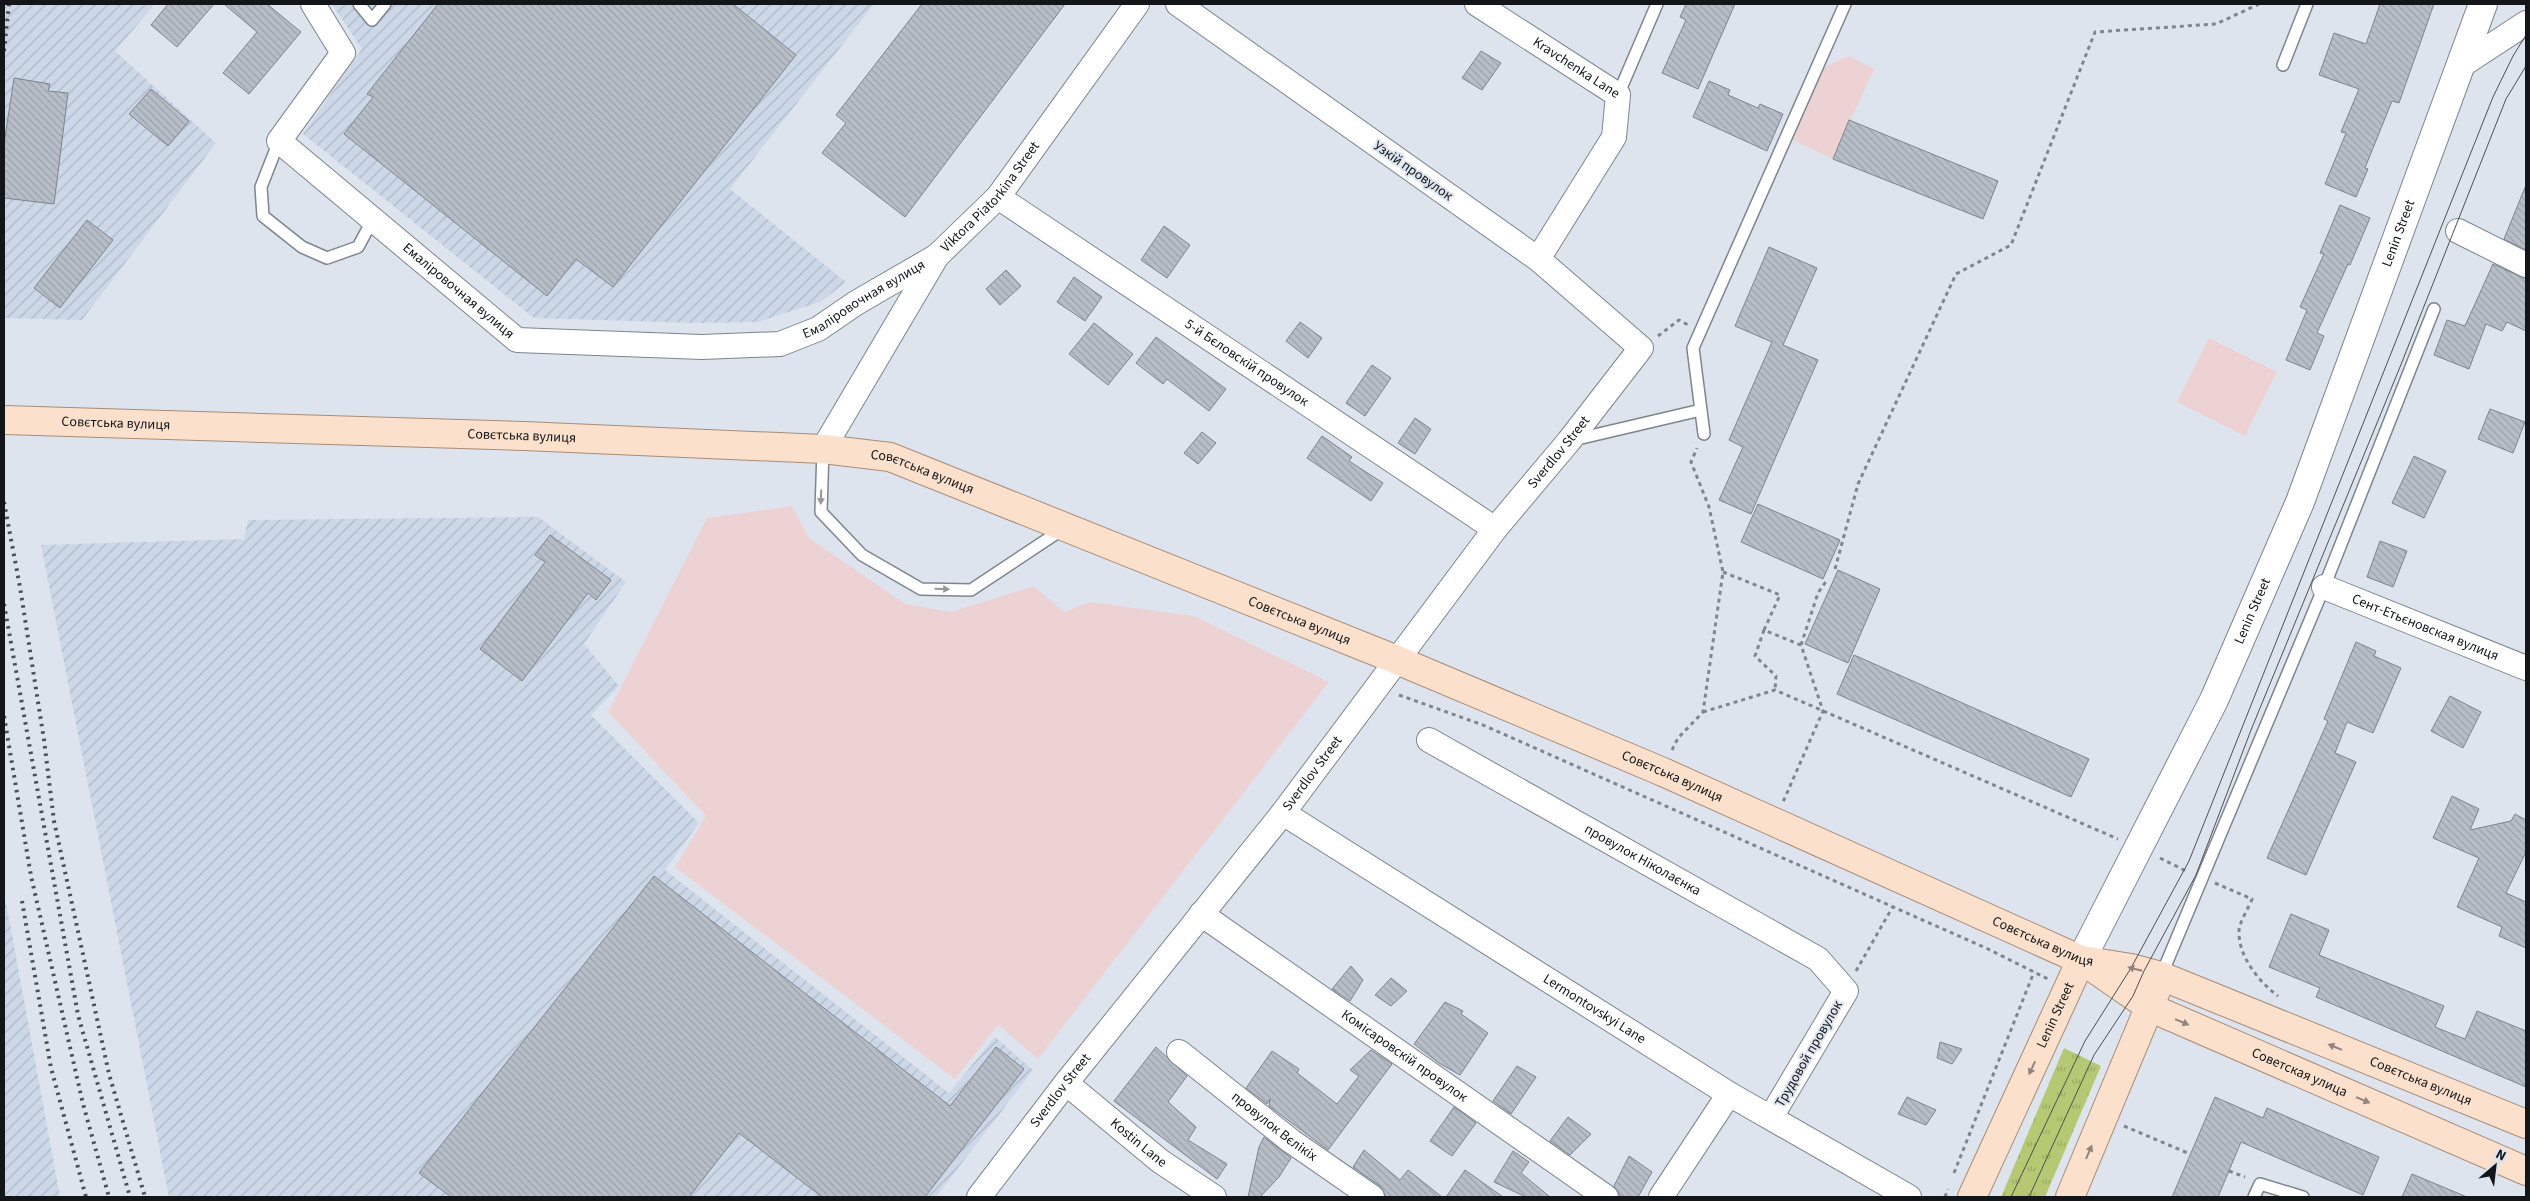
<svg xmlns="http://www.w3.org/2000/svg" width="2530" height="1201" viewBox="0 0 2530 1201" font-family="'Source Sans 3',sans-serif">
<defs>
<pattern id="industrial-furrows" width="10" height="10" patternUnits="userSpaceOnUse" patternTransform="scale(1.25)"><rect width="10" height="10" fill="#ccd8e8"/><path d="M-1 1l2-2M0 10L10 0M9 11l2-2" fill="none" stroke="#aeb9c6"/></pattern>
<pattern id="grass-tufts" width="24" height="20" patternUnits="userSpaceOnUse" patternTransform="scale(1.25)"><rect width="24" height="20" fill="#b5c872"/><path d="M3 7l-1-3M5 7V3M7 7l1-3M15 17l-1-3M17 17v-4M19 17l1-3" fill="none" stroke="#9bab62"/></pattern>
<pattern id="building-back-hatch" width="6" height="6" patternUnits="userSpaceOnUse" patternTransform="scale(1.25)"><rect width="6" height="6" fill="#b7bec8"/><path d="M-1 5l2 2M0 0l6 6M5-1l2 2" fill="none" stroke="#9ca3ab"/></pattern>
</defs>
<rect width="100%" height="100%" fill="#dde4ee"/>
<!-- commercial -->
<path fill="#edd2d3" d="M1849,56l25,13 -41,90 -40,-19 29,-72z
M2209,338l68,34 -32,64 -68,-34z
M792,506l17,32 96,66 46,8 83,-26 30,26 26,-10 104,14 135,66 -291,377 -40,-34 -43,54 -280,-212 31,-51 -98,-104 99,-194z"/>
<!-- industrial -->
<path fill="url(#industrial-furrows)" d="M4,4h151l-40,47 101,92 -134,177 -78,-2z
M332,4h542l-144,185 116,93 -24,19 -64,21 -62,1 -162,-5 -231,-184 59,-85z
M538,517l88,65 -42,62 35,42 -28,29 108,108 -34,47 284,223 46,-56 38,33 -97,127h-767l-128,-652 203,-6 4,-19z
M4,891l56,306h-56z"/>
<!-- grass -->
<path fill="url(#grass-tufts)" d="M2064,1048l37,18 -56,131h-44z"/>
<!-- building -->
<path fill="url(#building-back-hatch)" stroke="#7e848d" d="M168,4h46l-37,43 -26,-22z
M224,4h43l34,28 -52,62 -26,-21 34,-41z
M438,4h295l63,51 -183,232 -37,-28 -29,37 -203,-162 29,-37 -6,-3z
M922,4h143l-160,213 -83,-64 24,-30 -10,-8z
M1686,4h49l-37,85 -36,-16 24,-53 -6,-3z
M2380,4h54l-35,99 -7,-2 -27,67 3,1 -12,28 -31,-13 21,-51 -5,-1 18,-43 -40,-14 15,-42 32,11z
M1481,51l20,12 -19,27 -20,-12z
M14,78l36,6 -2,7 20,2 -14,111 -50,-6v-54z
M1709,81l21,9 -2,5 30,13 2,-4 23,10 -16,37 -74,-34z
M151,89l38,32 -21,25 -39,-32z
M1849,120l149,61 -15,38 -150,-60z
M2526,185v65l-22,-11z
M2340,205l30,13 -20,47 -2,-1 -31,69 7,3 -14,34 -24,-10 21,-50 -7,-3 24,-53 -4,-1z
M87,220l26,20 -53,68 -26,-20z
M1164,226l26,19 -23,33 -26,-18z
M1769,247l48,21 -34,77 35,15 -67,154 -32,-14 24,-53 -14,-7 43,-98 -37,-16z
M2493,264l33,15v52l-19,-9 -5,9 -16,-7 -17,45 -35,-14 13,-35 18,6z
M1006,270l15,16 -21,19 -14,-16z
M1074,277l28,20 -17,24 -28,-19z
M1300,322l22,16 -14,20 -22,-17z
M1094,323l39,31 -25,31 -39,-31z
M1156,337l70,52 -17,22 -42,-32 -4,5 -27,-21z
M1372,365l19,13 -26,38 -19,-13z
M2490,409l35,13 -12,31 -35,-14z
M1415,418l16,11 -16,25 -17,-11z
M1202,432l14,11 -18,21 -14,-11z
M1322,436l30,21 -3,4 34,22 -12,18 -64,-43z
M2414,456l32,15 -22,47 -32,-15z
M1758,504l82,36 -17,39 -82,-37z
M550,535l61,45 -15,20 -8,-7 -66,88 -42,-32 65,-87 -10,-7z
M2380,541l27,10 -14,36 -26,-10z
M1838,570l42,19 -32,74 -43,-19z
M2356,642l20,9 -2,5 27,12 -28,65 -26,-11 -12,31 21,9 -50,113 -39,-17 61,-137 -4,-2z
M1854,655l235,104 -18,38 -234,-103z
M2450,696l31,16 -18,36 -32,-17z
M2452,796l27,13 -9,21 41,-9 4,-7 11,6v32l-20,41 20,9v46l-27,-12 3,-9 -45,-20 22,-49 -46,-20z
M654,876l296,230 46,-59 28,22 -99,128h-103l-83,-64 -50,64h-238l-32,-24z
M2291,914l38,16 -10,25 125,51 -9,21 30,12 12,-28 49,20v56l-210,-90 4,-9 -51,-21z
M1351,966l12,14 -13,21 -18,-12z
M1391,978l16,13 -16,15 -16,-11z
M1445,1002l18,9 -2,3 27,19 -28,42 -21,-12 -25,-19z
M1940,1042l22,7 -10,15 -15,-6z
M1156,1047l31,29 -19,26 28,25 -8,13 39,24 -10,15 -103,-78z
M1371,1050l21,14 -64,86 -59,-44 1,-7 -3,5 -21,-16 26,-37 27,18 -2,4 40,31 22,-28 -9,-6z
M1517,1066l19,11 -25,37 -18,-13z
M1907,1097l29,13 -10,15 -28,-11z
M2215,1097l48,21 4,-10 112,49 -16,38 -122,-53 -23,55h-46z
M1454,1107l22,16 -24,33 -22,-15z
M1568,1117l23,17 -21,21 -20,-14z
M1264,1137l27,21 -12,19 -19,20h-12l11,-50z
M1364,1150l36,30 8,-10 34,27h-56l-6,-11 -27,-19z
M1513,1151l16,11 -8,11 29,24h-24l-32,-15z
M1629,1156l23,16 -14,25h-17l-7,-11z
M1465,1170l38,27h-57z
M2412,1174l55,23h-65z"/>
<g fill="none" stroke-linecap="round" stroke-linejoin="round">
<!-- service casing -->
<g stroke="#7e858e" stroke-width="14">
<path id="service" d="M359,4l13,16 13,-16
M2283,65l24,-61
M1618,95l39,-91
M279,141l-18,46 2,29 39,31 25,11 31,-11 15,-28
M1704,434l-11,-86 152,-344
M1573,440l128,-30
M823,449l-2,63 41,43 59,34 50,1 92,-61
M2161,976l163,-389 110,-278
M2254,1197l6,-13 43,13"/>
</g>
<!-- minor casing -->
<g stroke="#7e858e" stroke-width="26">
<g id="minor">
<path id="s1" d="M313,4l30,49 -64,88 238,199 185,7 78,-3 38,-15 38,-26 81,-47"/>
<path id="s2" d="M1477,4l141,91 -4,42 -76,122"/>
<path d="M2459,67l67,-44"/>
<path id="s3" d="M998,197l497,332"/>
<path d="M2458,231l68,34"/>
<path id="s4" d="M823,449l114,-193 61,-59 139,-193"/>
<path id="s5" d="M2324,587l202,81"/>
<path id="s6" d="M1429,740l389,219 28,32 -75,126"/>
<path id="s7" d="M1283,813l446,281 180,103"/>
<path id="s8" d="M1201,914l405,283"/>
<path id="s9" d="M1179,1052l112,89 81,56"/>
<path id="s10" d="M1066,1083l94,78 54,36"/>
<path id="s11" d="M979,1197l87,-114 217,-270 212,-284 74,-88 72,-93 -103,-89 -360,-255"/>
<path d="M1661,1197l68,-103"/>
</g>
</g>
<!-- tertiary casing -->
<g stroke="#7e858e" stroke-width="30">
<g id="tertiary">
<path id="s12" d="M2081,960l133,-260 86,-198 183,-498"/>
</g>
</g>
<!-- primary casing -->
<g stroke="#a88c77" stroke-width="30">
<g id="primary">
<path id="s13" d="M4,420l520,16 299,13 67,8 507,203 266,112 418,188 50,8 30,8 365,148"/>
<path id="s14" d="M2086,963l65,45 375,163"/>
<path id="s15" d="M1972,1197l109,-237"/>
<path d="M2070,1197l86,-206"/>
</g>
</g>
<!-- path -->
<path stroke="#81868c" stroke-width="3" stroke-dasharray="4 4" stroke-linecap="butt" d="M1658,336l21,-16 9,5
M1835,569l23,-85 98,-210 55,-29 84,-213 121,-8 43,-20
M1723,572l57,23 -16,35 37,15 22,66 -40,91
M1764,630l-9,26 21,20 -1,14
M1801,645l17,-52 9,-13
M1399,695l84,30 505,224 60,30
M1703,712l72,-22 343,149
M1672,750l6,-12 25,-26 20,-140 -14,-65 -18,-45 6,-14
M2160,858l28,14
M2215,883l37,16c-3,9 -13,23 -13,32 -1,25 20,51 39,65
M1856,971l36,-63
M2124,1126l66,28
M2229,1171l16,6
M1954,1173l80,-201
M1945,1197l3,-8"/>
<!-- service -->
<use href="#service" stroke="#fff" stroke-width="11"/>
<!-- minor -->
<use href="#minor" stroke="#fff" stroke-width="24"/>
<!-- tertiary -->
<use href="#tertiary" stroke="#fff" stroke-width="28"/>
<!-- primary -->
<use href="#primary" stroke="#fbe0cb" stroke-width="28"/>
<!-- tram -->
<path stroke="#4c5055" stroke-width="1" d="M2011,1197l74,-156 46,-73 58,-107 304,-764 20,-41 13,-21
M2029,1197l65,-142 39,-59 11,-25 52,-96 55,-145 149,-363 106,-268 20,-33"/>
<!-- rail -->
<path stroke="#4c5055" stroke-width="4" stroke-dasharray="2.5 5" stroke-linecap="butt" d="M4,51l5,-47
M4,502l16,85 24,153 10,81 55,253 36,123
M4,604l74,411 52,182
M4,716l27,160 52,228 26,93
M22,901l29,167 35,129"/>
</g>
<!-- one-way arrows -->
<defs><path id="oneway-solid" d="M-6-.8H1V-3.2L6.5 0L1 3.2V.8H-6Z" transform="scale(1.25)"/></defs>
<g fill="#959698">
<use href="#oneway-solid" transform="translate(821 497) rotate(92)"/>
<use href="#oneway-solid" transform="translate(942 589) rotate(1)"/>
</g>
<g fill="#93857b">
<use href="#oneway-solid" transform="translate(2135 969) rotate(-166)"/>
<use href="#oneway-solid" transform="translate(2182 1022) rotate(23)"/>
<use href="#oneway-solid" transform="translate(2335 1047) rotate(-158)"/>
<use href="#oneway-solid" transform="translate(2032 1068) rotate(115)"/>
<use href="#oneway-solid" transform="translate(2363 1100) rotate(23)"/>
<use href="#oneway-solid" transform="translate(2089 1152) rotate(-67)"/>
</g>
<g text-anchor="middle" dominant-baseline="central" stroke-width="4" stroke-linejoin="round" paint-order="stroke">
<!-- street labels -->
<g font-size="14" fill="#131619" stroke="#dde4ee">
<text stroke="none"><textPath href="#s2" startOffset="118">Kravchenka Lane</textPath></text>
<text transform="translate(1413 171) rotate(35)">Узкій провулок</text>
<text stroke="none"><textPath href="#s4" startOffset="304">Viktora Piatorkina Street</textPath></text>
<text stroke="none"><textPath href="#s12" startOffset="794">Lenin Street</textPath></text>
<text stroke="none"><textPath href="#s1" startOffset="400">Емаліровочная вулиця</textPath></text>
<text stroke="none"><textPath href="#s1" startOffset="835">Емаліровочная вулиця</textPath></text>
<text stroke="none"><textPath href="#s3" startOffset="299">5-й Бєловскій провулок</textPath></text>
<text stroke="none"><textPath href="#s13" startOffset="112">Совєтська вулиця</textPath></text>
<text stroke="none"><textPath href="#s13" startOffset="518">Совєтська вулиця</textPath></text>
<text stroke="none"><textPath href="#s11" startOffset="944">Sverdlov Street</textPath></text>
<text stroke="none"><textPath href="#s13" startOffset="922">Совєтська вулиця</textPath></text>
<text stroke="none"><textPath href="#s12" startOffset="389">Lenin Street</textPath></text>
<text stroke="none"><textPath href="#s13" startOffset="1328">Совєтська вулиця</textPath></text>
<text stroke="none"><textPath href="#s5" startOffset="109">Сент-Етьєновская вулиця</textPath></text>
<text stroke="none"><textPath href="#s11" startOffset="539">Sverdlov Street</textPath></text>
<text stroke="none"><textPath href="#s13" startOffset="1732">Совєтська вулиця</textPath></text>
<text stroke="none"><textPath href="#s6" startOffset="245">провулок Ніколаєнка</textPath></text>
<text stroke="none"><textPath href="#s13" startOffset="2138">Совєтська вулиця</textPath></text>
<text stroke="none"><textPath href="#s7" startOffset="368">Lermontovskyi Lane</textPath></text>
<text stroke="none"><textPath href="#s15" startOffset="200">Lenin Street</textPath></text>
<text transform="translate(1809 1054) rotate(-60)">Трудовой провулок</text>
<text stroke="none"><textPath href="#s8" startOffset="248">Комісаровскій провулок</textPath></text>
<text stroke="none"><textPath href="#s14" startOffset="241">Советская улица</textPath></text>
<text stroke="none"><textPath href="#s13" startOffset="2542">Совєтська вулиця</textPath></text>
<text stroke="none"><textPath href="#s11" startOffset="134">Sverdlov Street</textPath></text>
<text stroke="none"><textPath href="#s9" startOffset="121">провулок Вєлікіх</textPath></text>
<text stroke="none"><textPath href="#s10" startOffset="94">Kostin Lane</textPath></text>
</g>
</g>
<!-- border -->
<rect width="2530" height="1201" fill="none" stroke="#131619" stroke-width="10"/>
<!-- north arrow -->
<g transform="translate(2495 1166) rotate(28)" stroke="#dde4ee" stroke-width="4" paint-order="stroke">
<path d="M0-4L9 19L0 12L-9 19Z" fill="#131619"/>
<text y="-8" font-size="14" font-weight="bold" text-anchor="middle" fill="#131619">N</text>
</g>
</svg>
